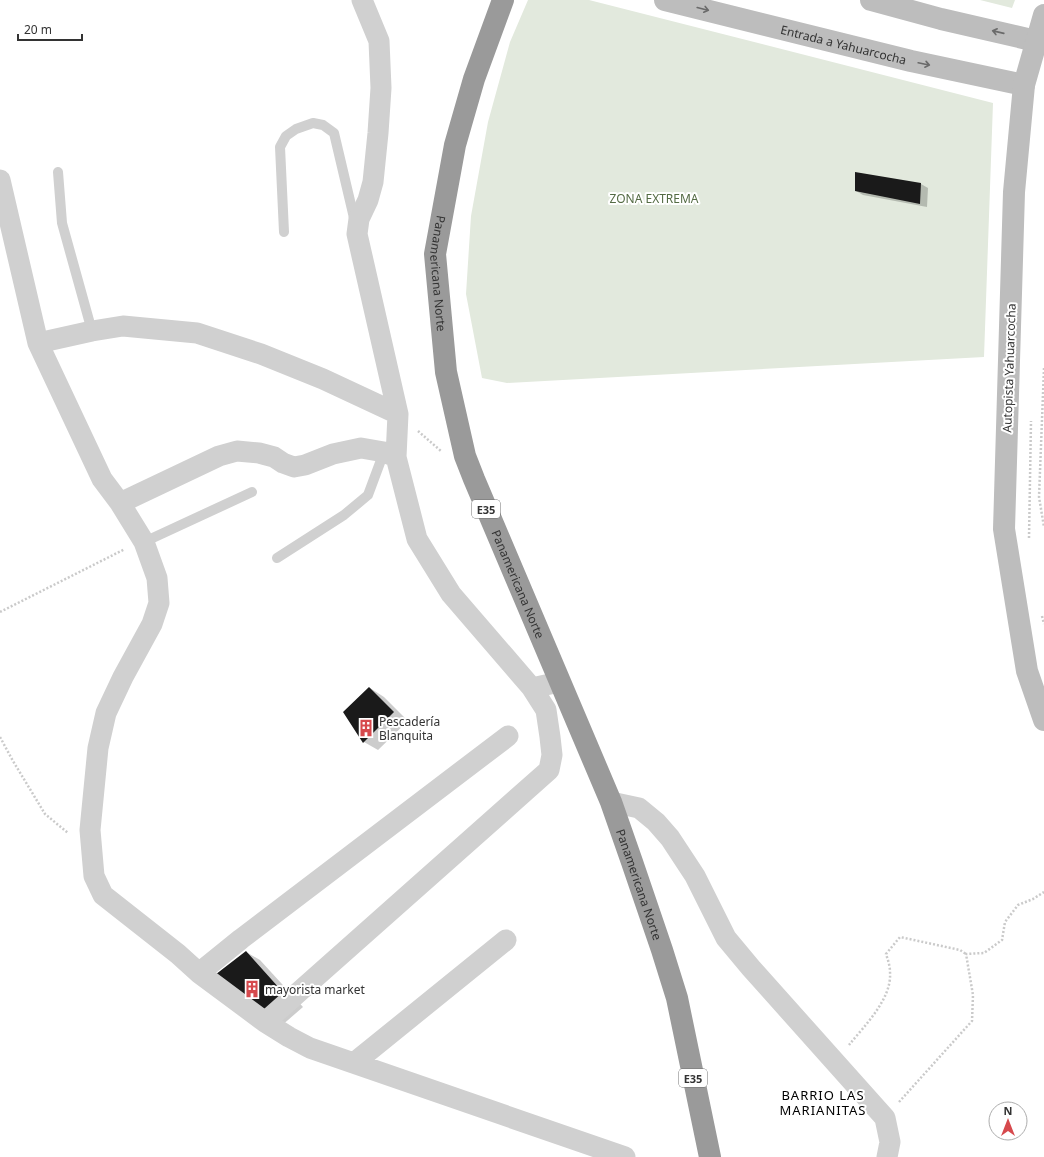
<svg xmlns="http://www.w3.org/2000/svg" width="1044" height="1157" viewBox="0 0 1044 1157" font-family="'Noto Sans',sans-serif">
<rect width="100%" height="100%" fill="#fff"/>
<!-- green -->
<path fill="#e2e9dd" d="M528,0h61l404,103 -9,254 -477,26 -25,-5 -16,-84 5,-78 17,-94 22,-80z
M980,0h35l-3,8z"/>
<!-- shadow -->
<path fill="#0003" d="M856,173l65,11 7,4 -1,19 -64,-12 -7,-4z
M370,688l14,9 24,24 -30,29 -14,-8 -20,-30z
M246,952l14,8 43,47 -23,20z"/>
<!-- building -->
<path fill="#1a1a1a" d="M855,172l66,11 -1,21 -65,-13z
M369,687l25,25 -31,31 -20,-31z
M246,951l43,48 -24,21 -54,-42z"/>
<g fill="none" stroke-linecap="round" stroke-linejoin="round">
<!-- path -->
<path stroke="#cacaca" stroke-width="2.5" stroke-dasharray="2 2" stroke-linecap="butt" d="M1044,368l-5,129 5,30
M418,431l23,20
M1029,538l2,-117
M0,612l125,-63
M1042,616l2,8
M0,737l13,24 32,53 23,19
M849,1045c16,-20 43,-46 41,-73 0,-6 -2,-12 -4,-18l14,-17 60,13 6,4
M899,1102l73,-81 1,-26 -7,-41 18,-1 18,-13 3,-18 13,-17 15,-6 11,-7"/>
<!-- lane -->
<path stroke="#d0d0d0" stroke-width="10" d="M58,172l4,51 30,108
M284,232l-4,-85 6,-11 10,-7 17,-6 10,2 11,8 21,89
M144,542l108,-50
M277,558l67,-43 24,-20 16,-43"/>
<!-- street -->
<path stroke="#d0d0d0" stroke-width="21" d="M0,180l38,163 64,136 18,24 24,39 13,36 2,25 -7,21 -29,53 -17,36 -8,35 -8,82 4,46 9,19 75,59 21,19 66,49 24,15 21,11 315,109
M38,343l54,-12 31,-5 74,7 64,21 62,25 75,35 -41,-180 2,-15 9,-19 5,-18 5,-49 3,-45 -2,-47 -17,-41
M396,457l21,82 34,55 81,94 27,-6
M120,503l99,-47 18,-5 22,2 15,4 9,6 11,4 11,-2 28,-11 28,-6 23,4 12,5 2,-43
M611,802l28,6 17,14 14,16 25,38 31,62 25,30 134,150 5,24 -3,15
M199,973l42,-34 267,-203
M265,1022l284,-252 3,-15 -2,-18 -4,-27 -14,-22
M354,1063l152,-123"/>
<!-- secondary -->
<g stroke="#bdbdbd" stroke-width="22">
<path id="s1" d="M665,0l246,61 113,24"/>
<path d="M871,0l70,19 95,22"/>
<path d="M1044,15l-20,70 -10,107 -10,337 23,142 17,49"/>
</g>
<!-- highway -->
<path stroke="#9a9a9a" stroke-width="22" id="s2" d="M503,0l-29,79 -19,66 -20,109 11,118 19,84 9,23 137,323 21,60 30,88 15,48 33,159"/>
</g>
<!-- one-way arrows -->
<defs><path id="oneway-shaft" d="M-6 0H5M1.5-3L5.5 0L1.5 3" fill="none" stroke-width="1.6" stroke-linecap="round" stroke-linejoin="round"/></defs>
<g stroke="#6a6a6a">
<use href="#oneway-shaft" transform="translate(703 9) rotate(14)"/>
<use href="#oneway-shaft" transform="translate(998 32) rotate(-167)"/>
<use href="#oneway-shaft" transform="translate(924 64) rotate(12)"/>
</g>
<!-- icons -->
<defs>
<g id="building-bare" transform="scale(1.38)"><path d="M-4-6H4V6H1V3H-1V6H-4ZM-2.5-4.3h1.7v1.8h-1.7ZM.8-4.3h1.7v1.8H.8ZM-2.5-1h1.7V.8h-1.7ZM.8-1h1.7V.8H.8Z" fill="#d6494d" stroke="#fff" stroke-width="2.5" paint-order="stroke"/></g>
</defs>
<g fill-rule="evenodd">
<use href="#building-bare" x="366" y="728"/>
<use href="#building-bare" x="252" y="989"/>
</g>
<g text-anchor="middle" dominant-baseline="central" stroke-width="4" stroke-linejoin="round" paint-order="stroke">
<!-- shield labels -->
<g fill="#fff" stroke="#707070" stroke-width="1">
<rect x="472" y="500" width="28" height="18" rx="3"/>
<rect x="679" y="1069" width="28" height="18" rx="3"/>
</g>
<g font-size="11" font-weight="bold" fill="#333">
<text x="486" y="509">E35</text>
<text x="693" y="1078">E35</text>
</g>
<!-- street labels -->
<g font-size="12" fill="#333" stroke="#fff">
<text stroke="none"><textPath href="#s1" startOffset="184">Entrada a Yahuarcocha</textPath></text>
<text stroke="none"><textPath href="#s2" startOffset="283">Panamericana Norte</textPath></text>
<text transform="translate(1009 368) rotate(-88)">Autopista Yahuarcocha</text>
<text stroke="none"><textPath href="#s2" startOffset="607">Panamericana Norte</textPath></text>
<text stroke="none"><textPath href="#s2" startOffset="931">Panamericana Norte</textPath></text>
</g>
<!-- park labels -->
<g font-size="12" fill="#546b44" stroke="#fff">
<text x="654" y="198">ZONA EXTREMA</text>
</g>
<!-- poi labels -->
<g font-size="12" fill="#333" stroke="#fff" text-anchor="start">
<text x="379" y="721">Pescadería<tspan x="379" dy="14">Blanquita</tspan></text>
<text x="265" y="989">mayorista market</text>
</g>
<!-- neighbourhood labels -->
<g font-size="13" letter-spacing="1" fill="#000" stroke="#fff">
<text x="823" y="1095">BARRIO LAS<tspan x="823" dy="15">MARIANITAS</tspan></text>
</g>
</g>
<!-- north arrow -->
<g transform="translate(1008 1121)"><circle r="19" fill="#ffffff" stroke="#adadad"/>
<path d="M0-3L7 15L0 10L-7 15Z" fill="#d6494d"/>
<text y="-6" font-size="11" font-weight="bold" text-anchor="middle" fill="#333333">N</text>
</g>
<!-- scale -->
<path d="M18 34v6h64v-6" fill="none" stroke="#333333" stroke-width="2"/>
<text x="24" y="34" font-size="12" fill="#333333" stroke="#ffffff" stroke-width="3" paint-order="stroke">20 m</text>
</svg>
